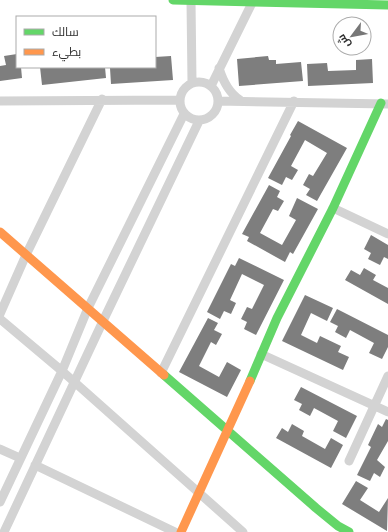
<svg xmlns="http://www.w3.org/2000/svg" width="388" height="532" viewBox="0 0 388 532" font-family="Helvetica,Cairo,sans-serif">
<rect width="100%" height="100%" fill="#fff"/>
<!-- building -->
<path fill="#7e7e7e" d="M17,54v13h4l1,11 -22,3v-15l6,-1 -2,-9z
M171,56l2,24 -62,4 -1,-16 45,-1 1,-1 -1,-9z
M268,56l1,4h7v4l25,-2 2,19 -64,5 -2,-27z
M372,59l1,24 -65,3 -1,-22 20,-1 1,8 28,-1v-10z
M40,67h65l1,11 -64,7z
M298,121l49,27 -30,53 -11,-6 4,-6 -7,-4 6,-11 4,2 14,-23 -22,-13 -14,26 7,4 -6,10 -6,-3 -4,8 -14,-7 23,-42 -1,-1z
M269,185l11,6 -3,6 7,4 -6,10 -5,-2 -13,24 22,12 14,-25 -7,-4 8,-18 21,11 -25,45 -3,-2 -5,10 -38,-21 2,-4 -7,-3z
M371,235l17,10v14l-4,-2 -4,8 -12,-6 3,-6 -7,-4z
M239,258l45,22 -28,55 -12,-6 3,-7 -6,-3 6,-12 5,2 12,-24 -22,-11 -12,26 6,3 -5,11 -7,-3 -4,8 -13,-7 24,-48 4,2z
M364,268l12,7 -3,5 15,8v16l-43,-24 6,-10 9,5z
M305,295l28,13 -6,13 -16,-8 -10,22 16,8 3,-7 21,10 -3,6 11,5 -6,13 -61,-29z
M337,309l51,26v12l-6,12 -13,-6 5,-10 -24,-13 -4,8 -11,-6 3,-6 -8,-4z
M208,318l10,5 -4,7 8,4 -6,11 -5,-3 -12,24 20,11 8,-15 14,8 -14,27 -48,-25z
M301,387l56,29 -11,22 -13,-7 5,-10 -24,-13 -4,8 -11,-6 3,-6 -8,-4z
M386,419l2,1v21l-11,19 8,7 -5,10 -6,-4 -4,8 -13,-6 14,-28 -3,-2 10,-21 4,3z
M292,424l12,7 -2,5 23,13 6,-11 12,7 -12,23 -55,-30 6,-10 6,4z
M356,481l12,7 -8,12 19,12 9,-14 -1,33 -45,-27z"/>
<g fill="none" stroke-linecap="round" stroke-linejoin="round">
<!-- street -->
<path stroke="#d3d3d3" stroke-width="9" d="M191,1l1,81
M219,68c4,13 10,25 21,32
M180 101a19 19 0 1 1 38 0a19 19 0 1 1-38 0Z
M211,86l41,-83
M0,101l179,-1
M218,101l170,3
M333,208l55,26
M0,314l26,-59 76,-156
M0,319l62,52 181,161
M261,354l127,58
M161,373l133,-272
M0,449l20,9
M349,461l39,-85
M35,465l140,67
M0,502l62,-131 26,-63 96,-194
M4,532l99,-211 96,-200"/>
<!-- fast -->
<path stroke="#63d668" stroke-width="9" d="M173,0l215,5
M164,375l152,133 22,18 11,6
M250,381l27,-63 56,-110 48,-105"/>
<!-- slow -->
<path stroke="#ff974d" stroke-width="9" d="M0,232l164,143
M181,532l69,-151"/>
</g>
<!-- legend -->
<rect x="16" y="16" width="140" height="52" fill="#ffffff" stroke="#ababab"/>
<rect x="24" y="29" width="20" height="6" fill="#63d668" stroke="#ababab"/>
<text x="52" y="36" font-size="12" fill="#2e2e2e">سالك</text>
<rect x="24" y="49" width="20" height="6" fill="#ff974d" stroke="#ababab"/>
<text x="52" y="56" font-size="12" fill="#2e2e2e">بطيء</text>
<!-- north arrow -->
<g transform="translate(352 36) rotate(238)"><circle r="19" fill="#ffffff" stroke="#ababab"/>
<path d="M0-3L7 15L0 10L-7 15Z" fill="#777777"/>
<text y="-6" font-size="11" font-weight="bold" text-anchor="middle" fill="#2e2e2e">ش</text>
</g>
</svg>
